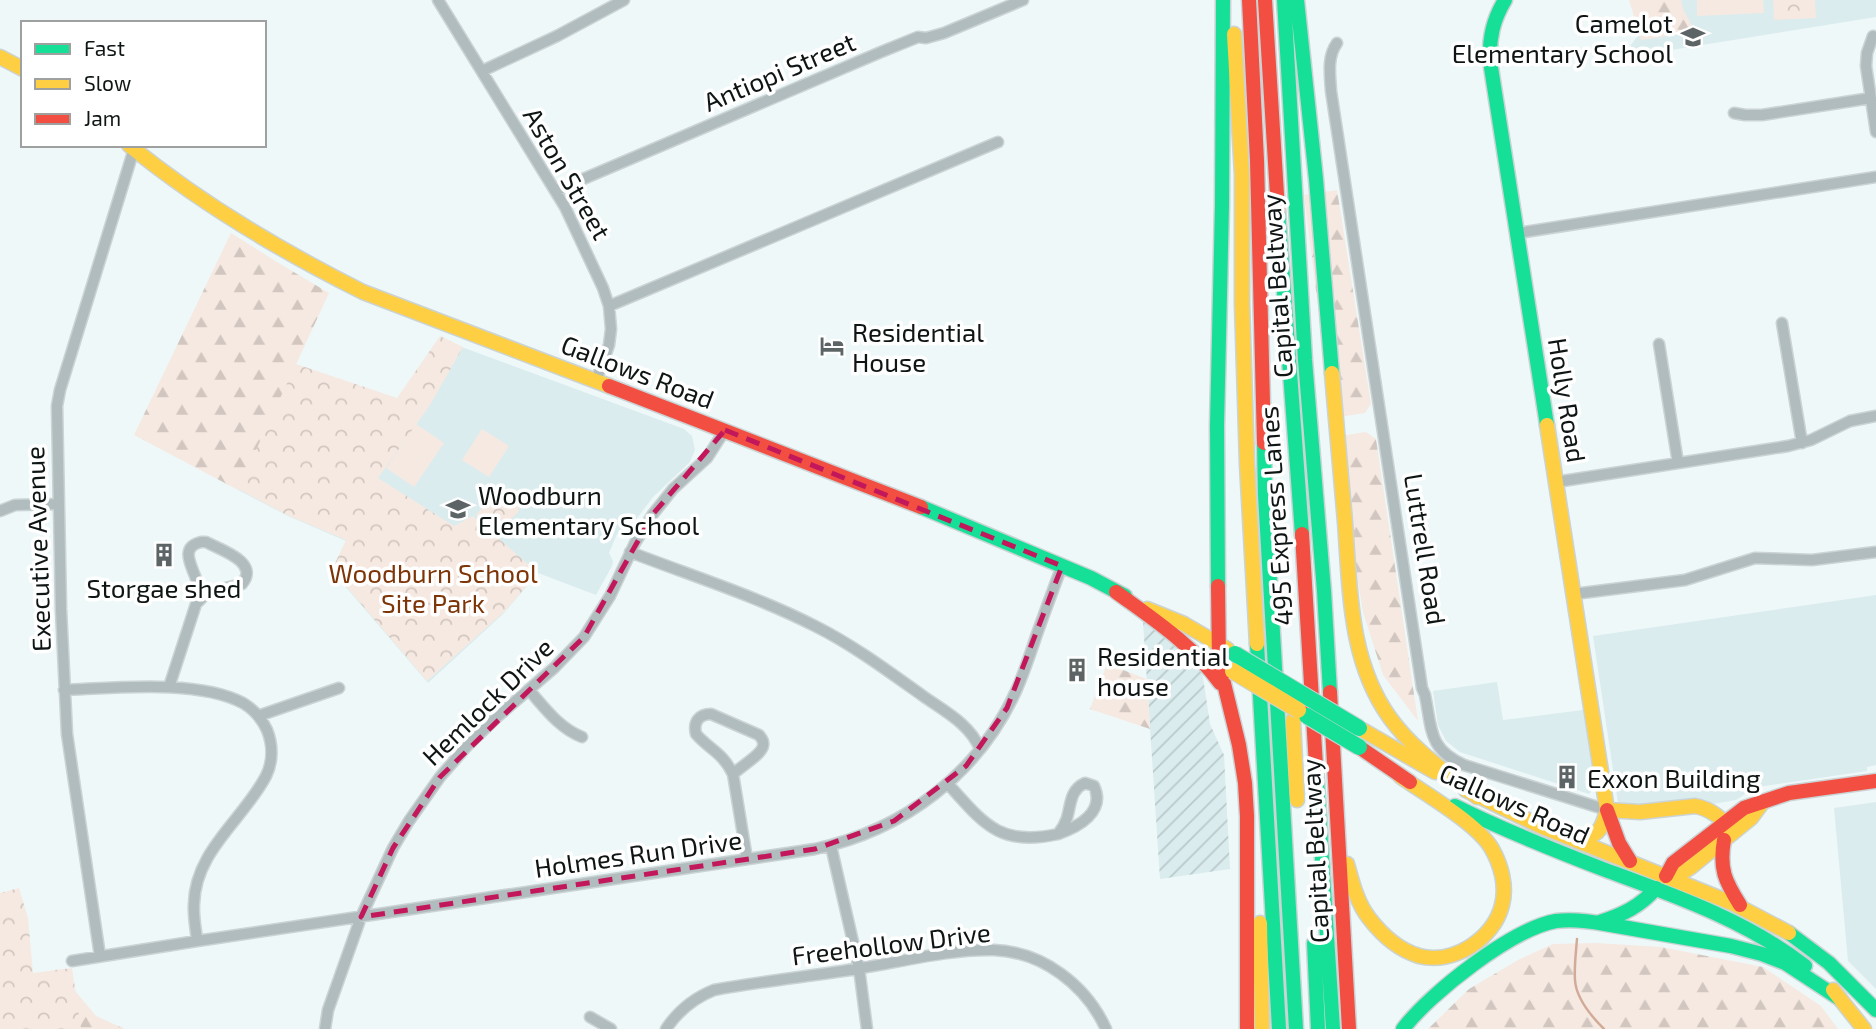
<svg xmlns="http://www.w3.org/2000/svg" width="1876" height="1029" viewBox="0 0 1876 1029" font-family="'Exo 2',sans-serif">
<defs>
<pattern id="industrial-furrows" width="10" height="10" patternUnits="userSpaceOnUse" patternTransform="scale(1.75)"><rect width="10" height="10" fill="#daecee"/><path d="M-1 1l2-2M0 10L10 0M9 11l2-2" fill="none" stroke="#bacacb"/></pattern>
<pattern id="forest-firs" width="22" height="20" patternUnits="userSpaceOnUse" patternTransform="scale(1.75)"><rect width="22" height="20" fill="#f6e9e1"/><path d="M5 1l3.5 6h-7zM16 11l3.5 6h-7z" fill="#d2c7c0"/></pattern>
<pattern id="park-crowns" width="20" height="18" patternUnits="userSpaceOnUse" patternTransform="scale(1.75)"><rect width="20" height="18" fill="#f6e9e1"/><path d="M2 6a3 3 0 1 1 6 0M12 15a3 3 0 1 1 6 0" fill="none" stroke="#d2c7c0"/></pattern>
</defs>
<rect width="100%" height="100%" fill="#eef8f9"/>
<!-- built -->
<path fill="#daecee" d="M1665,0h211v17l-255,41z
M440,339l244,90 8,7 3,14 -5,12 -37,35 -27,36 -9,1 -8,19 4,8 -1,5 -16,29 -58,-22 -35,41 -75,69 -96,-112 14,-30 -58,-25 -50,-26 58,-124 107,50z
M1876,595v170l-9,2v4l-123,18 1,5 -9,6 -23,4 -9,-5 -76,9 -10,-5 -25,-167z
M1497,682l6,38 80,-10 12,77 -6,7 -129,-42 -14,-11 -8,-16 -5,-34z
M1876,802v187l-28,-28 -14,-153z"/>
<!-- industrial -->
<path fill="url(#industrial-furrows)" d="M1143,622l58,42 9,60 14,31 6,114 -70,10z"/>
<!-- grass -->
<path fill="#f6e9e1" d="M1697,0h66l1,13 -67,3z
M416,424l28,19 -30,44 -28,-19z
M482,429l27,17 -20,31 -27,-17z"/>
<!-- forest -->
<path fill="url(#forest-firs)" d="M1629,0h52l2,9 12,23 -54,8z
M1337,190l34,214 -6,9 -33,5 -28,-223z
M231,233l46,29 52,31 -91,197 -104,-55z
M1366,432l10,7 42,282 -35,-46 -20,-63 -29,-175z
M1107,664l40,15 3,50 -60,-20z
M1596,943l65,4 102,20 58,39 17,23h-410l41,-40 49,-29 35,-16z
M57,969l39,47 29,13h-125l33,-51z"/>
<!-- park -->
<path fill="url(#park-crowns)" d="M1773,0h42l1,18 -42,2z
M440,336l23,11 -33,58 -52,73 76,48 19,-10 65,57 -34,39 -77,69 -95,-111 14,-30 -59,-25 -49,-26 58,-125 101,34z
M501,486l15,14 3,11 -12,12 -5,-4 -9,11 -17,-15z
M19,888l9,30 5,55 39,-5 9,61h-81v-136z"/>
<g fill="none" stroke-linecap="round" stroke-linejoin="round">
<!-- stream -->
<path stroke="#d1ab98" stroke-width="2.5" d="M1577,939c-1,13 -3,28 -2,41 1,18 17,37 29,49"/>
<!-- street casing -->
<g stroke="#cbd3d4" stroke-width="13">
<path id="street" d="M438,0l127,207 38,81 6,18 2,23 -2,16 -13,36
M1873,36l-6,17 -1,13 10,66
M1337,43c-10,14 -7,31 -6,48l91,597 3,7c7,34 3,54 39,70l143,45
M482,71l75,-35 67,-36
M1734,113l11,2h17l109,-17
M555,191l326,-139 37,-15 8,1 18,-5 79,-33
M1518,233l358,-56
M609,306l389,-164
M1782,323l20,120
M1659,344l19,119
M1556,482l232,-36 23,-6 39,-19 26,-5
M0,511l15,-6 43,-1
M201,542h5c15,8 54,20 36,42l-34,8 -12,12c1,-6 3,-11 2,-18 -2,-15 -22,-38 3,-44z
M630,552c62,24 126,44 185,74 38,19 73,45 108,70 21,15 47,28 57,53
M1574,594l111,-14 70,-22 57,2 64,-8
M169,687l27,-83
M64,690c50,-2 134,-11 179,13 10,6 19,16 24,27 6,15 6,32 -1,46 -23,44 -71,75 -72,128 -1,12 2,25 3,37
M529,690c16,18 30,38 53,47
M711,714l48,21c3,4 5,6 4,11 -1,8 -24,22 -30,28 -11,-22 -23,-24 -37,-40 -3,-12 3,-20 15,-20z
M258,716l81,-28
M733,774l14,85
M1085,783l9,3c12,26 -16,41 -36,48 4,-5 7,-10 9,-16 4,-14 3,-28 18,-35z
M948,784c36,40 52,63 110,50
M831,846l28,122 8,61
M100,956l-33,-222 -6,-125 -4,-203 3,-16 74,-241
M72,961l125,-20 618,-92c89,-19 163,-75 201,-158 9,-20 15,-40 22,-60 8,-22 16,-44 24,-65
M590,1017l21,12
M325,1029l3,-19 33,-93 32,-69 16,-27 31,-44 28,-32 29,-28 57,-49 30,-31 26,-41 25,-53 18,-29 20,-25 34,-31 18,-28
M666,1029c12,-18 28,-31 48,-39 49,-9 99,-14 148,-22 42,-7 89,-19 132,-18 49,2 92,35 112,79"/>
</g>
<!-- fast casing -->
<g stroke="#cbd3d4" stroke-width="17">
<path id="fast" d="M1284,0l21,360 19,231 6,101
M1297,0l19,179 16,194
M1505,0c-12,20 -16,38 -15,61l57,364
M1278,211l24,323
M1264,443l1,52 31,534
M921,507l170,71 34,18
M1218,586l-1,-160 5,-221 1,-205
M1257,644l22,385
M1316,766l17,263
M1455,806c50,25 101,45 153,65 68,25 139,50 197,95
M1600,922c22,-7 41,-16 56,-34
M1789,933l40,30 47,47
M1314,943l4,86
M1403,1029c27,-36 109,-100 153,-108 16,-2 33,0 49,3l126,22 31,8 23,9 55,36"/>
</g>
<!-- slow casing -->
<g stroke="#cbd3d4" stroke-width="17">
<path id="slow" d="M1234,34l8,141v129l5,160 10,180
M0,57l23,12
M129,145c71,58 152,106 234,147l246,94
M1332,373c4,50 9,100 13,149 5,68 4,139 45,196 24,33 56,54 87,79
M1547,425l60,385 33,2 55,-6c17,3 27,13 38,26
M1147,609l37,15 43,25
M1359,728l76,44
M1466,790l74,36 194,78 55,29
M1297,800l-4,-79 5,-11 12,-11
M1575,838c22,0 27,-7 32,-28
M1347,864c5,18 10,39 22,54 13,17 30,32 50,38 34,9 75,-17 83,-51 5,-19 -1,-40 -10,-56 -15,-26 -67,-55 -92,-73
M1666,876l17,-4 8,-5 60,-49 11,-15
M1260,923l2,106
M1833,990l31,39"/>
</g>
<!-- jam casing -->
<g stroke="#cbd3d4" stroke-width="17">
<path id="jam" d="M1249,0l8,160 7,283
M1265,0l13,211
M609,386l312,121
M1302,534l14,232
M1218,586l1,77 20,82 6,38 2,33v213
M1116,592c37,27 77,53 104,91
M1330,692l19,337
M1359,747l51,35
M1607,810l12,33 11,18
M1724,840c-5,29 1,41 16,65
M1666,876l7,-13 71,-55 45,-15 87,-12"/>
</g>
<!-- street -->
<use href="#street" stroke="#b0bcbe" stroke-width="10"/>
<!-- fast -->
<use href="#fast" stroke="#16e098" stroke-width="14"/>
<!-- slow -->
<use href="#slow" stroke="#ffcf43" stroke-width="14"/>
<!-- jam -->
<use href="#jam" stroke="#f24e42" stroke-width="14"/>
<!-- fast-bridge casing -->
<g stroke="#cbd3d4" stroke-width="18" stroke-linecap="butt">
<path id="fast-bridge" d="M1235,654l124,74
M1307,716l52,31"/>
</g>
<!-- slow-bridge casing -->
<g stroke="#cbd3d4" stroke-width="18" stroke-linecap="butt">
<path id="slow-bridge" d="M1233,671l65,39"/>
</g>
<!-- fast-bridge -->
<use href="#fast-bridge" stroke="#16e098" stroke-width="16"/>
<!-- slow-bridge -->
<use href="#slow-bridge" stroke="#ffcf43" stroke-width="16"/>
</g>
<!-- marked area -->
<path fill="none" stroke="#c2185b" stroke-width="5" stroke-dasharray="14 9" stroke-linejoin="round" d="M725,430l337,136 -55,142 -41,58 -72,55 -79,28 -454,68 32,-69 47,-71 144,-140 69,-123z"/>
<!-- icons -->
<defs>
<g id="school-bare" transform="scale(1.89)"><path d="M0-5L7-2L0 1L-7-2ZM-4 1L0 2.5L4 1V4Q0 6-4 4Z" fill="#5d6465" stroke="#fff" stroke-width="2.5" paint-order="stroke"/></g>
<g id="hotel-bare" transform="scale(1.89)"><path d="M-6-4.5h1.5V1H6V5H4.5V3h-9V5H-6ZM-4 0a1.8 1.8 0 1 1 3.6 0ZM.5 0V-2.5h3Q6-2.5 6 0Z" fill="#5d6465" stroke="#fff" stroke-width="2.5" paint-order="stroke"/></g>
<g id="building-bare" transform="scale(1.89)"><path d="M-4-6H4V6H1V3H-1V6H-4ZM-2.5-4.3h1.7v1.8h-1.7ZM.8-4.3h1.7v1.8H.8ZM-2.5-1h1.7V.8h-1.7ZM.8-1h1.7V.8H.8Z" fill="#5d6465" stroke="#fff" stroke-width="2.5" paint-order="stroke"/></g>
</defs>
<g fill-rule="evenodd">
<use href="#school-bare" x="1693" y="37"/>
<use href="#hotel-bare" x="832" y="346"/>
<use href="#school-bare" x="458" y="509"/>
<use href="#building-bare" x="164" y="555"/>
<use href="#building-bare" x="1077" y="670"/>
<use href="#building-bare" x="1567" y="777"/>
</g>
<g text-anchor="middle" dominant-baseline="central" stroke-width="7" stroke-linejoin="round" paint-order="stroke">
<!-- poi labels -->
<g font-size="26" fill="#0f1515" stroke="#fff" text-anchor="start">
<text x="1673" y="22" text-anchor="end">Camelot<tspan x="1673" dy="30">Elementary School</tspan></text>
<text x="852" y="331">Residential<tspan x="852" dy="30">House</tspan></text>
<text x="478" y="494">Woodburn<tspan x="478" dy="30">Elementary School</tspan></text>
<text x="164" y="587" text-anchor="middle">Storgae shed</text>
<text x="1097" y="655">Residential<tspan x="1097" dy="30">house</tspan></text>
<text x="1587" y="777">Exxon Building</text>
</g>
<!-- street labels -->
<g font-size="26" fill="#0f1515" stroke="#fff">
<text transform="translate(779 71) rotate(-23)">Antiopi Street</text>
<text transform="translate(568 173) rotate(60)">Aston Street</text>
<text transform="translate(1276 286) rotate(-94)">Capital Beltway</text>
<text transform="translate(638 371) rotate(21)">Gallows Road</text>
<text transform="translate(1568 400) rotate(81)">Holly Road</text>
<text transform="translate(1275 516) rotate(-94)">495 Express Lanes</text>
<text transform="translate(37 549) rotate(-92)">Executive Avenue</text>
<text transform="translate(1426 549) rotate(81)">Luttrell Road</text>
<text transform="translate(487 701) rotate(-44)">Hemlock Drive</text>
<text transform="translate(1515 803) rotate(24)">Gallows Road</text>
<text transform="translate(1314 851) rotate(-93)">Capital Beltway</text>
<text transform="translate(638 853) rotate(-8)">Holmes Run Drive</text>
<text transform="translate(891 943) rotate(-7)">Freehollow Drive</text>
</g>
<!-- park labels -->
<g font-size="26" fill="#7d3508" stroke="#fff">
<text x="433" y="572">Woodburn School<tspan x="433" dy="30">Site Park</tspan></text>
</g>
</g>
<!-- legend -->
<rect x="21" y="21" width="245" height="126" fill="#ffffff" stroke="#9fa1a1" stroke-width="2"/>
<rect x="35" y="44" width="35" height="10" fill="#16e098" stroke="#9fa1a1" stroke-width="2"/>
<text x="84" y="56" font-size="21" fill="#0f1515">Fast</text>
<rect x="35" y="79" width="35" height="10" fill="#ffcf43" stroke="#9fa1a1" stroke-width="2"/>
<text x="84" y="91" font-size="21" fill="#0f1515">Slow</text>
<rect x="35" y="114" width="35" height="10" fill="#f24e42" stroke="#9fa1a1" stroke-width="2"/>
<text x="84" y="126" font-size="21" fill="#0f1515">Jam</text>
</svg>
